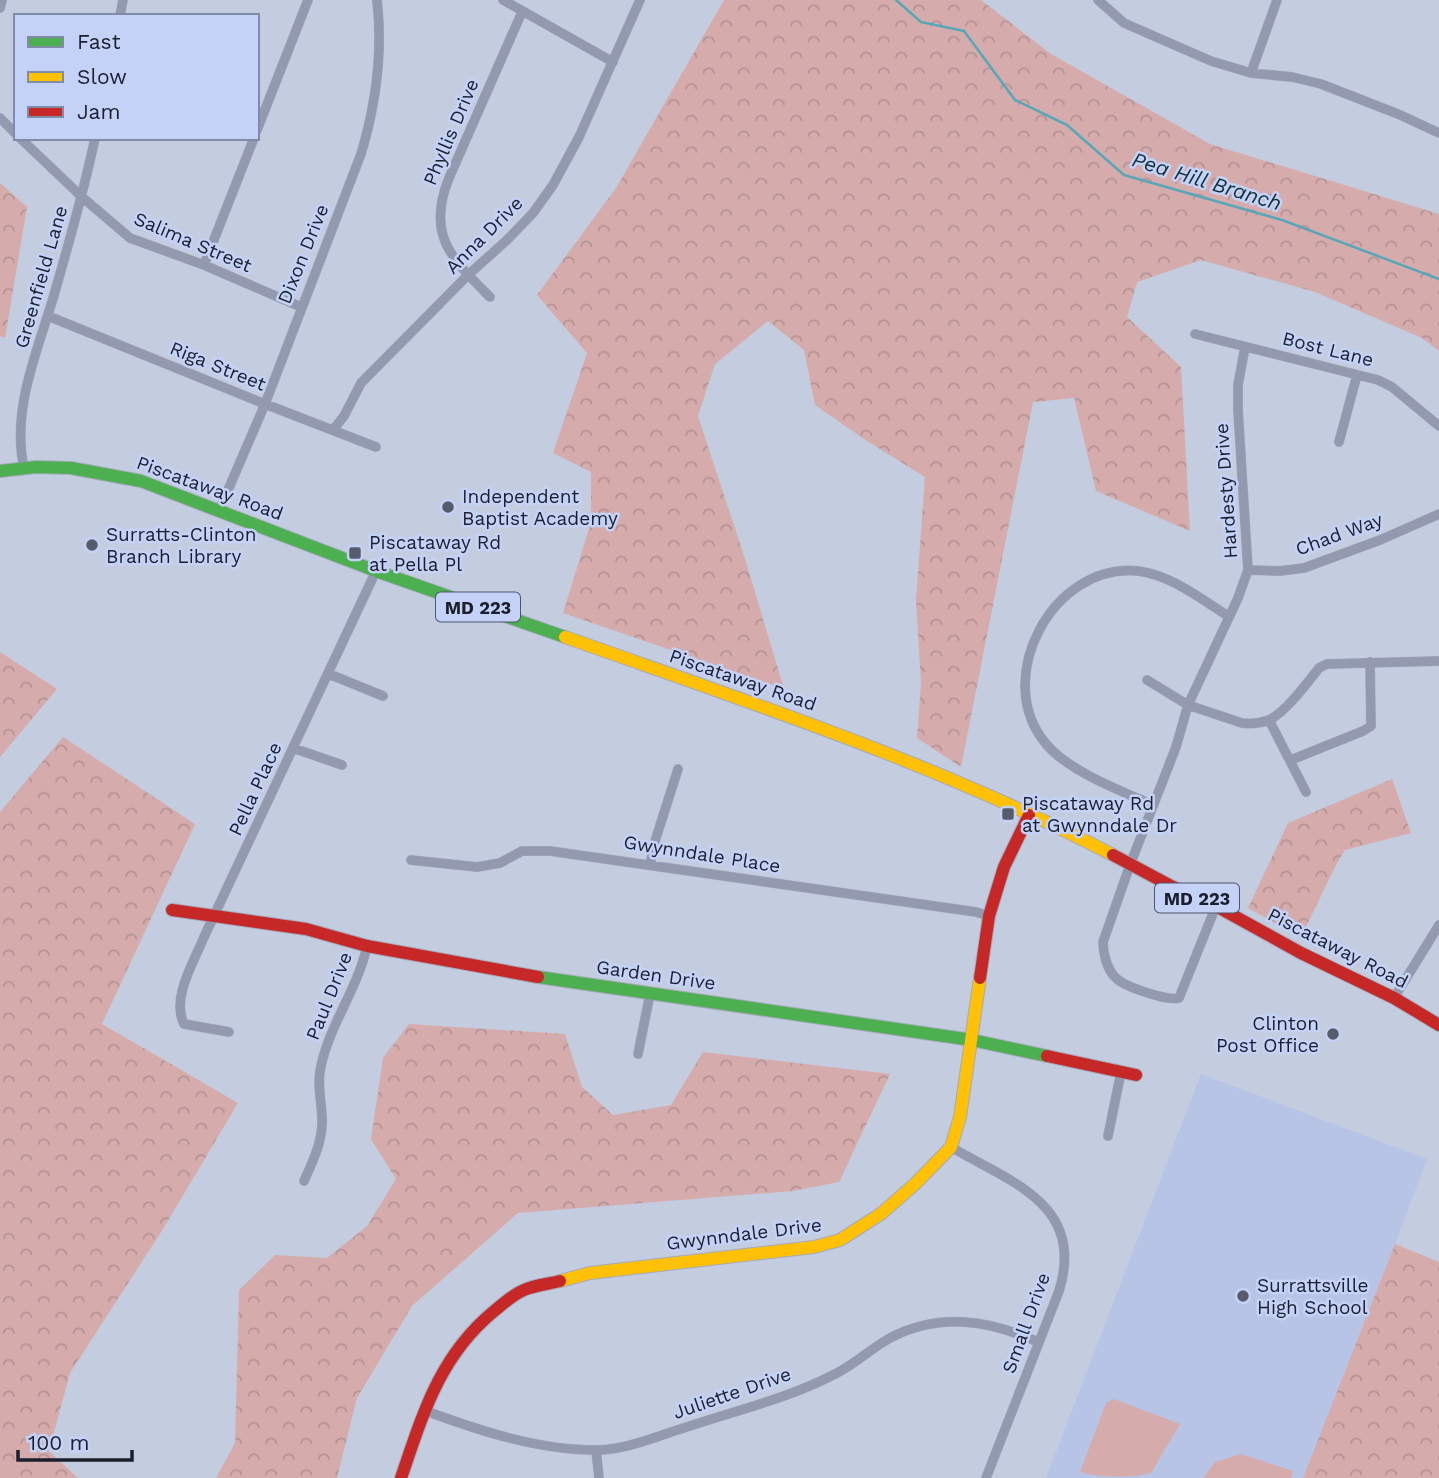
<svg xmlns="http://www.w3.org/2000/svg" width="1439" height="1478" viewBox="0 0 1439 1478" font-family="'Work Sans',sans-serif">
<defs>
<pattern id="forest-crowns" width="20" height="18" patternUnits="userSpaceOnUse" patternTransform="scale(1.75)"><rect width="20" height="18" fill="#d5abac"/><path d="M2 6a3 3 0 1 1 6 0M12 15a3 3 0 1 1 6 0" fill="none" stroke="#b69394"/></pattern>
</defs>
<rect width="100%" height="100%" fill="#c4cce0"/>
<!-- built -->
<path fill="#b8c4e6" d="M1201,1074l226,85 -32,85 -92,234h-257z"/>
<!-- grass -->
<path fill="#d5abac" d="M1114,1399l66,25 -29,49c-16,5 -53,5 -71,-1l26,-69z
M1241,1454l52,17 -2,7h-88l12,-16z"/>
<!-- forest -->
<path fill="url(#forest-crowns)" d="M724,0h257l70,54 159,90 229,70v137l-17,-13 -107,-46 -114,-32 -64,22 -10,35 54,50 9,164 -94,-40 -22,-93 -41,4 -72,365 -44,-29 4,-55 -5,-83 9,-123 -58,-36 -52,-36 -11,-55 -36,-29 -53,43 -17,52 48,146 38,127 -221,-76 28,-91v-50l-38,-19 34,-100 -50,-58 79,-107z
M0,183l27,24 -22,131 -5,-2z
M0,652l57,37 -57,68z
M63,737l132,87 -93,200 136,79 -75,126 -93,144 -21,78 29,27h-78v-666z
M1392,779l19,54 -66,17 -9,15 -35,72 -53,-29 40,-85z
M409,1024l156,10 17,53 31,28 58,-10 32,-53 187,22 -51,108 -46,9 -275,22 -106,93 -55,92 -20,80h-121l19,-35 4,-153 36,-35 52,3 40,-32 29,-47 -25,-40 12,-81z
M1395,1244l44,18v216h-136z"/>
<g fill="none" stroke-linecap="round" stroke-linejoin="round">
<!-- stream -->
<path stroke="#58a7b9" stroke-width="2.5" d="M896,0l25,22 43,9 51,69 52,25 57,50 158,45 157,59"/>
<!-- street casing -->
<g stroke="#a5aaba" stroke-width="10">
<path id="street" d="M503,0l110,62
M1098,0l26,23 87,38 40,12 41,4 29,7 77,30 41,19
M0,8l2,-8
M120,16l3,-16
M1251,73l26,-73
M0,118l16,16
M257,130l51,-130
M20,138l62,59 48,41 74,27 97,42
M204,265l50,-127
M490,297c-39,-39 -64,-62 -41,-119l73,-166
M48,316l217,88 111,43
M1195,334l183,46 14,7 47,39
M333,430l11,-14 17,-33 107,-108 39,-35 26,-27 20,-28 26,-48 61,-137
M1339,442l18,-67
M24,468c-13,-59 14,-118 30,-173 15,-52 30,-104 41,-157
M219,511l46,-107 96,-250c15,-50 22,-102 16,-154
M1248,570l32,1 24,-3 76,-28 59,-26
M329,674l54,22
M1147,680l41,25 54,18c8,1 19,0 27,-3 17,-8 39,-38 50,-52l8,-4 112,-3
M1269,720l37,72
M293,748l49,17
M1291,760l72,-29 8,-5 -1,-64
M1153,805c-32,-14 -84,-34 -106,-60 -57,-65 6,-183 91,-174 33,4 63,28 90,45
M411,860l66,7 23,-4 22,-12h28l426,61 13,4
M650,864l6,-26 22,-69
M1216,906l-37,92c-12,3 -54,-11 -63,-20 -9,-8 -13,-25 -13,-36l27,-77 46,-118 12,-42 50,-107 10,-28 -10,-160v-25l7,-38
M1394,998l45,-73
M229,1032l-45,-8c-13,-26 10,-62 20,-87l172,-366
M638,1054l12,-60
M1108,1136l13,-64
M951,1147c59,35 135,57 108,144l-73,187
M304,1181c8,-18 17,-36 18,-56 1,-20 -6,-39 -1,-59 9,-42 37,-78 46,-120
M426,1411c54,20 112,39 170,39 32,0 66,-16 97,-25 48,-16 99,-28 144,-52 19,-10 35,-25 53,-35 49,-26 99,-18 148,4
M596,1450l3,28"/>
</g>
<!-- fast casing -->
<g stroke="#a5aaba" stroke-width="14">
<path id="fast" d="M0,471l36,-4 35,1 70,13 235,90 189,66
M538,977l434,63 75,16"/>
</g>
<!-- slow casing -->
<g stroke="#a5aaba" stroke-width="14">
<path id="slow" d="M565,637c186,66 374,127 548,218
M560,1281l30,-8 224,-26 26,-7 42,-27 34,-30 35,-36 9,-30 20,-139"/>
</g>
<!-- jam casing -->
<g stroke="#a5aaba" stroke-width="14">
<path id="jam" d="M1113,855l60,32 43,19 85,47 93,45 45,27
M172,910l134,19 61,17 171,31
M980,978l9,-62 15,-49 25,-52
M1047,1056l89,19
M401,1478c22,-64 38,-121 92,-166 10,-8 19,-17 31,-22 11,-5 25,-6 36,-9"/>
</g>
<!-- street -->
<use href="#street" stroke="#939ab0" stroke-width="9"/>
<!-- fast -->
<use href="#fast" stroke="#4caf50" stroke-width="12"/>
<!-- slow -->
<use href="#slow" stroke="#ffc107" stroke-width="12"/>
<!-- jam -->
<use href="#jam" stroke="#c62828" stroke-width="12"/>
</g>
<!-- markers -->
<g fill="#565c6c" stroke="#c5d2f8" stroke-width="2.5">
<circle cx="448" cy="507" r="7"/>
<circle cx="92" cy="545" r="7"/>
<rect x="348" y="546" width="14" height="14" rx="3.5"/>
<rect x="1001" y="807" width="14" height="14" rx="3.5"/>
<circle cx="1333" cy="1034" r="7"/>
<circle cx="1243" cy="1296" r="7"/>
</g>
<g text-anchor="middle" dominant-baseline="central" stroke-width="5" stroke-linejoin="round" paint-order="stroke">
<!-- shield labels -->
<g fill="#c5d2f8" stroke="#4e556a" stroke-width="2">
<rect x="436" y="592.5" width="84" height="29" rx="5"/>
<rect x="1155" y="883.5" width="84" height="29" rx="5"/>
</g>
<g font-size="18" font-weight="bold" fill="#1b1f2d">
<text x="478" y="607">MD 223</text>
<text x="1197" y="898">MD 223</text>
</g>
<!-- street labels -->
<g font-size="19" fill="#1b1f2d" stroke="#c5d2f8">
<text transform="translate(451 132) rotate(-67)">Phyllis Drive</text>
<text transform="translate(484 235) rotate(-45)">Anna Drive</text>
<text transform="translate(193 242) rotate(23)">Salima Street</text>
<text transform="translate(303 254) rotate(-68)">Dixon Drive</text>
<text transform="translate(41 277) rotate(-74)">Greenfield Lane</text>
<text transform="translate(1328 349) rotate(14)">Bost Lane</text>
<text transform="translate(218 366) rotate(22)">Riga Street</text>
<text transform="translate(210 488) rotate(20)">Piscataway Road</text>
<text transform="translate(1226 491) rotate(-94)">Hardesty Drive</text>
<text transform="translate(1339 534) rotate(-20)">Chad Way</text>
<text transform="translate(743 680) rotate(19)">Piscataway Road</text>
<text transform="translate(255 789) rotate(-65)">Pella Place</text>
<text transform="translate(702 854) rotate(9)">Gwynndale Place</text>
<text transform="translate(1338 948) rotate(27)">Piscataway Road</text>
<text transform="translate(656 975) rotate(8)">Garden Drive</text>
<text transform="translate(329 996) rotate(-68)">Paul Drive</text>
<text transform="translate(744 1234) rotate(-7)">Gwynndale Drive</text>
<text transform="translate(1026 1323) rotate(-70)">Small Drive</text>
<text transform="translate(732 1393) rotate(-19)">Juliette Drive</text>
</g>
<!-- poi labels -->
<g font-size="19" fill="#1b1f2d" stroke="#c5d2f8" text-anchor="start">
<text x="462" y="496">Independent<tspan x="462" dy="22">Baptist Academy</tspan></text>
<text x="106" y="534">Surratts-Clinton<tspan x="106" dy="22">Branch Library</tspan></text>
<text x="369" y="542">Piscataway Rd<tspan x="369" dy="22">at Pella Pl</tspan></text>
<text x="1022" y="803">Piscataway Rd<tspan x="1022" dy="22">at Gwynndale Dr</tspan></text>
<text x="1319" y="1023" text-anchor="end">Clinton<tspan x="1319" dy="22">Post Office</tspan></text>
<text x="1257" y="1285">Surrattsville<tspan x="1257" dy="22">High School</tspan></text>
</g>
<!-- water labels -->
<g font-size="21" font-style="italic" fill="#103036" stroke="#c5d2f8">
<text transform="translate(1207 181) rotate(17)">Pea Hill Branch</text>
</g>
</g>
<!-- legend -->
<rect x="14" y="14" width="245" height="126" fill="#c5d2f8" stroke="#818aa7" stroke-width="2"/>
<rect x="28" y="37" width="35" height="10" fill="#4caf50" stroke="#818aa7" stroke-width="2"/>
<text x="77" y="49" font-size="21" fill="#1b1f2d">Fast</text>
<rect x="28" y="72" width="35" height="10" fill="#ffc107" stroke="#818aa7" stroke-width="2"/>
<text x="77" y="84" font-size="21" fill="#1b1f2d">Slow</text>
<rect x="28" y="107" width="35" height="10" fill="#c62828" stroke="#818aa7" stroke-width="2"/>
<text x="77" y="119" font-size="21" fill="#1b1f2d">Jam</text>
<!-- scale -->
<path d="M18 1450v10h114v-10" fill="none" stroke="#1b1f2d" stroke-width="3.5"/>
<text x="28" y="1450" font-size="21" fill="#1b1f2d" stroke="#c5d2f8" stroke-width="5" paint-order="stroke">100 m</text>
</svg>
